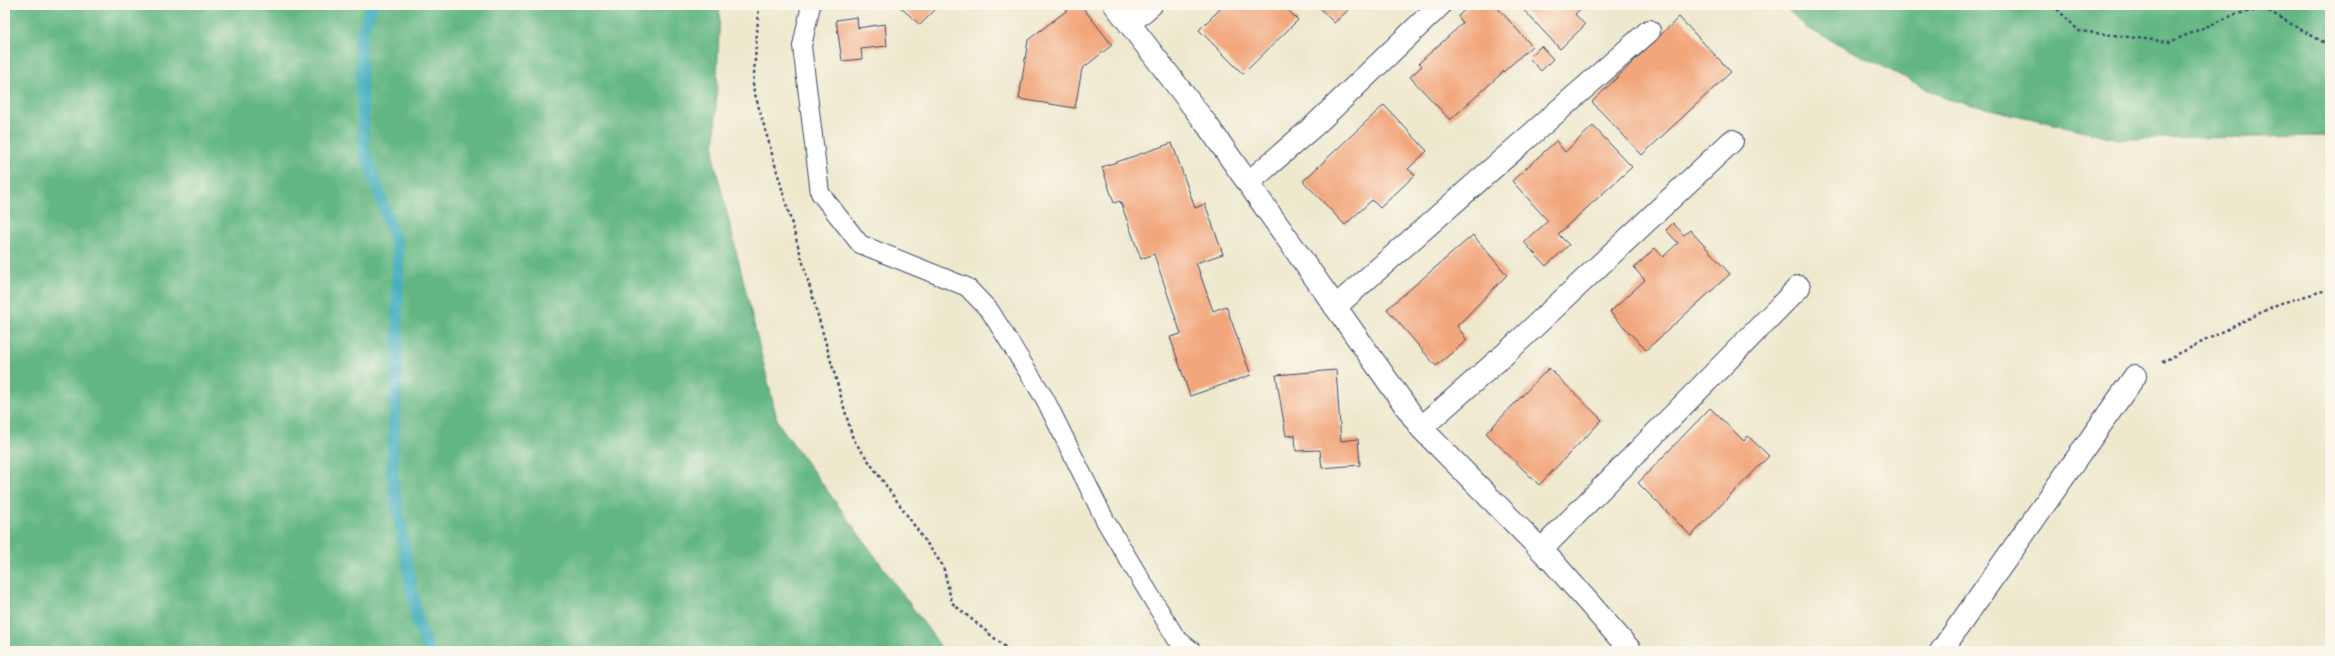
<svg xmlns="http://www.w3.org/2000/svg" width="2335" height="656" viewBox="0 0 2335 656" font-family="'Architects Daughter',sans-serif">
<rect width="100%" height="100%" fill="#fbf7ec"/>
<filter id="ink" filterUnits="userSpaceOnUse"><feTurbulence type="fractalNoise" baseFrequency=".025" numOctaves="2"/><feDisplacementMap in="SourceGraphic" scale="8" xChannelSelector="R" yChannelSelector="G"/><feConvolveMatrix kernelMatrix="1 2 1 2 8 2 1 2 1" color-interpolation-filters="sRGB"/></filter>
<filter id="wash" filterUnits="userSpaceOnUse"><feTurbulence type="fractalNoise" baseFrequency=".012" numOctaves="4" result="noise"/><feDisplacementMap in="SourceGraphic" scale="16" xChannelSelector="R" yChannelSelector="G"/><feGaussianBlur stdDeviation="0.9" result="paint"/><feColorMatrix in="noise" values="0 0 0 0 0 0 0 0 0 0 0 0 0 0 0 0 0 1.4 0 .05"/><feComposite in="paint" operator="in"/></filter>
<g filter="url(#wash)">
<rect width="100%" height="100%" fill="#eee8cd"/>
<!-- forest -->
<path fill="#62b682" stroke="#3e7270" d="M5,5h715l-6,155 64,263 166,228h-939z
M1783,5h547v131l-211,3 -172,-40 -140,-71z"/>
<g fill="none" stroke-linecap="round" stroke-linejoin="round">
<!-- stream -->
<path stroke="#40aebd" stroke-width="12" d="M372,5l-12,34 4,109 34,101 -1,118 -5,110 25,142 11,32"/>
</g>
<g id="blocks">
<!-- building -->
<path fill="#f2a67c" d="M898,5h42l-20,20z
M1074,5h7l31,40 -30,24 -7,39 -56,-9 9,-59z
M1224,5h59l15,15 -55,54 -44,-44z
M1317,5h37l-20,18z
M1471,5h24l37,41 -82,74 -40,-43 12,-11 -3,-3 44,-40 -5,-7z
M1519,5h66l-10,9 10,11 -25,24z
M857,17l1,11 27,-4 2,22 -26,3 1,10 -20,2 -6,-41z
M1679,17l52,55 -89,83 -50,-53z
M1541,46l12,13 -12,12 -12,-13z
M1384,105l43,46 -19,18 7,6 -35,33 -8,-8 -27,25 -42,-44z
M1593,126l39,41 -74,67 11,11 -23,21 -22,-24 24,-21 -36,-40 44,-40 9,11z
M1172,143l23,65 10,-4 18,50 -27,9 2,5 15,43 13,-5 25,69 -61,21 -20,-59 11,-3 -27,-80 -13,5 -21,-58 -6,2 -12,-36z
M1673,223l11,12 6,-5 40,44 -84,76 -36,-38 35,-32 -11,-12 21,-20 8,9 15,-14 -12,-13z
M1473,235l34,40 -50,51 10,14 -31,26 -49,-57z
M1549,368l53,52 -63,65 -53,-52z
M1336,370l5,71 17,-2 2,26 -38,3 -2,-18 -24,1 -1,-16 -9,1 -10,-61z
M1710,408l34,33 4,-5 21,20 -78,80 -53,-53z"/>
</g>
</g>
<g filter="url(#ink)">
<use href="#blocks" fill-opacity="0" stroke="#3b4b6f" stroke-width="1"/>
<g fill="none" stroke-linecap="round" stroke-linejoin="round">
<!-- service casing -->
<g stroke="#3b4b6f" stroke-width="20">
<path id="service" d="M811,5l-9,41 18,147 40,51 107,43 23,24 55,88 61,123 70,116 16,13"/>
</g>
<!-- minor casing -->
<g stroke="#3b4b6f" stroke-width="24">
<path id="minor" d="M1115,5l90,117 216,306 132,134 78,89
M1130,23l21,-18
M1248,183l68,-59 124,-119
M1335,307l314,-276
M1421,428l84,-74 227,-213
M1541,550l258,-263
M1941,651l194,-275"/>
</g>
<!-- path -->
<path stroke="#3b4b6f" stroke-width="2.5" stroke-dasharray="3 3" stroke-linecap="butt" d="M759,5l-6,82 100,352 90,127 9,37 52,43 2,5
M2053,5l26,26 91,11 66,-28 29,-5 65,37
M2162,362l116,-58 52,-15"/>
<!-- service -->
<use href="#service" stroke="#fff" stroke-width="18"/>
<!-- minor -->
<use href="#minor" stroke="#fff" stroke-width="22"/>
</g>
</g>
<!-- margin -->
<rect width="2335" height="656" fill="none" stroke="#fbf7ec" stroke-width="20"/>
</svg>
